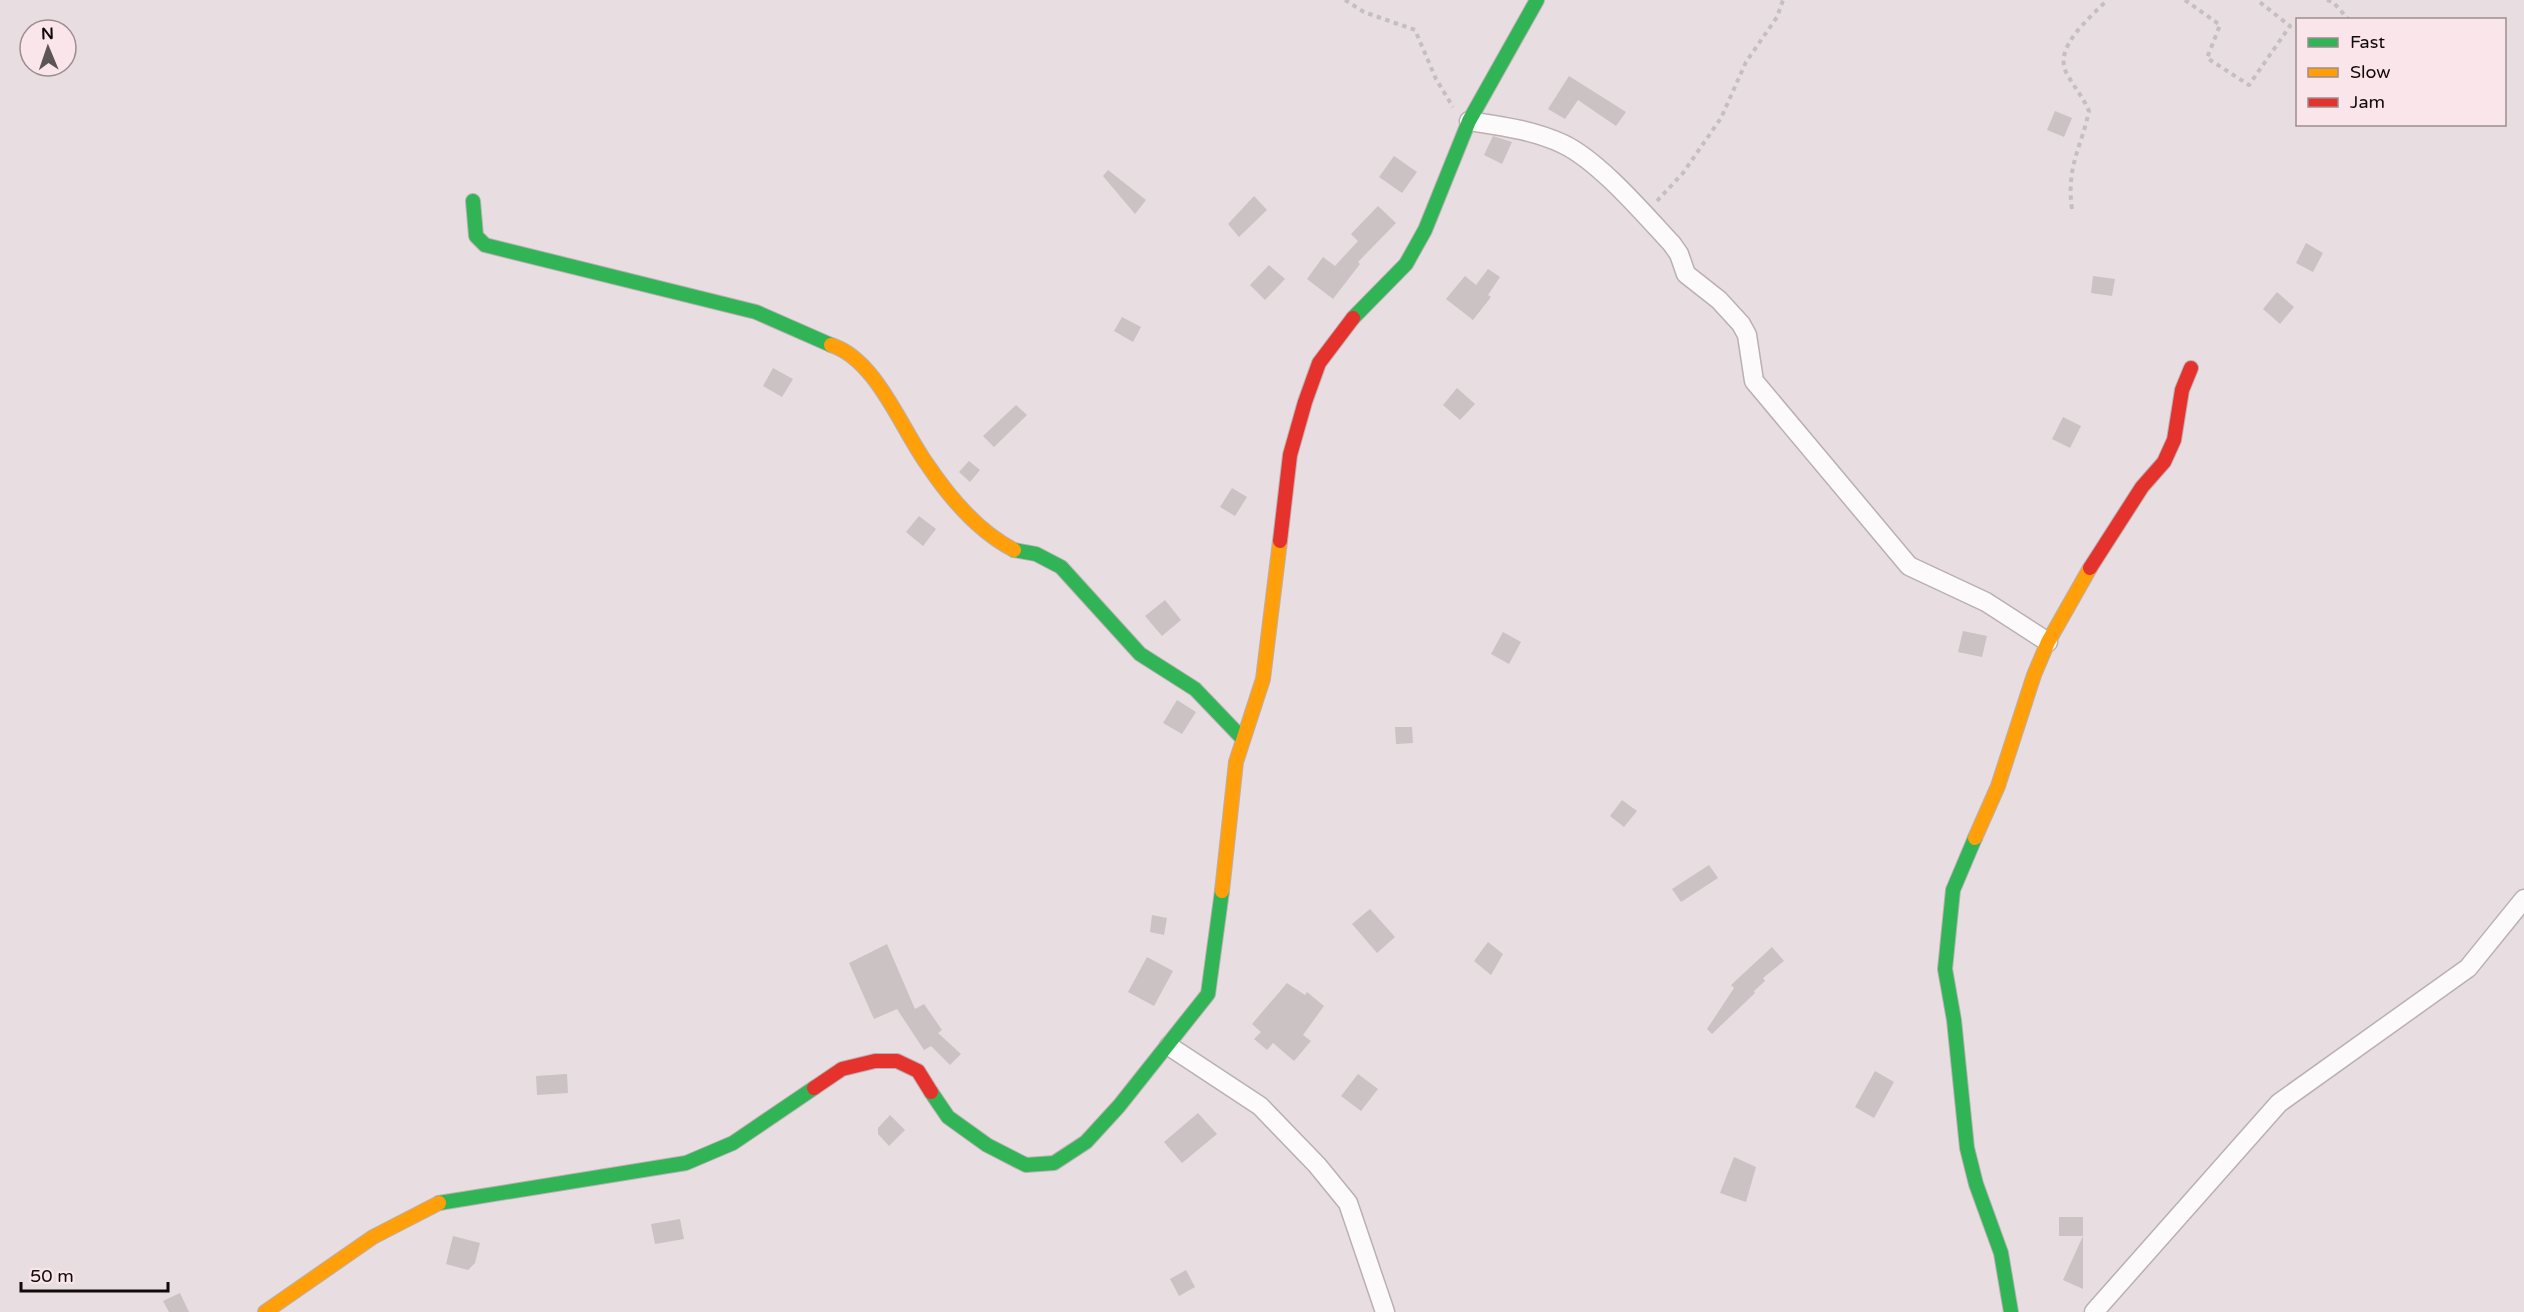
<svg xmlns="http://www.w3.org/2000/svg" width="2524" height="1312" viewBox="0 0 2524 1312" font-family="'Varela Round',sans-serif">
<rect width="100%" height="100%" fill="#e8dde0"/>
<!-- building -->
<path fill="#cbc2c4" d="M1569,76l57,36 -10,14 -38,-26 -13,19 -17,-10z
M2055,111l17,7 -8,19 -17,-7z
M1493,136l19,6 -10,22 -18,-9z
M1394,156l23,16 -15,21 -23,-16z
M1108,170l38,30 -11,14 -32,-38z
M1254,196l13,14 -28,27 -11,-13z
M1378,206l18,17 -38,39 2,2 -27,35 -26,-20 16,-22 12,9 23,-25 -7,-7z
M2306,243l17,10 -10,19 -17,-9z
M1269,265l16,14 -20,21 -15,-15z
M1488,269l12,8 -12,18 3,2 -18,23 -27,-21 19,-23 11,9z
M2093,276l22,3 -3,17 -21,-3z
M2277,292l17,15 -14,17 -17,-15z
M1122,317l19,10 -8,15 -19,-11z
M773,368l20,11 -11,18 -19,-11z
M1457,388l18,16 -15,16 -17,-15z
M1016,405l11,10 -33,32 -11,-11z
M2063,417l18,9 -11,22 -18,-9z
M969,461l11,9 -10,12 -11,-10z
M1232,488l15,9 -12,19 -15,-9z
M919,516l17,13 -13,17 -17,-14z
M1165,600l16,20 -19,16 -17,-20z
M1963,631l24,5 -5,21 -24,-5z
M1503,632l18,10 -12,22 -18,-10z
M1177,700l19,12 -14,22 -19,-11z
M1395,727h17l1,16 -17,1z
M1622,800l15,11 -13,16 -14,-11z
M1709,865l9,13 -37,24 -9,-13z
M1370,909l25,28 -18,16 -25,-29z
M1152,915l15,3 -3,17 -14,-3z
M1488,942l15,12 -12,21 -17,-14z
M887,944l28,65 9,-5 18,26 -4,3 23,21 -11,11 -19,-19 -7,4 -27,-41 -23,10 -25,-56z
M1772,947l12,14 -21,17 2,3 -11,10 1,2 -43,41 -5,-5 27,-41 -3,-3z
M1147,957l26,14 -19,35 -26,-14z
M1287,983l18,12 2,-3 17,14 -21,29 8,6 -17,20 -21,-18 -6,7 -13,-11 7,-7 -9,-8z
M1875,1071l19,11 -20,36 -19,-11z
M567,1074l1,19 -31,2 -1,-19z
M1358,1074l20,15 -17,22 -20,-15z
M1198,1113l19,21 -35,29 -18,-21z
M890,1115l15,15 -16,16 -11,-12v-6z
M1734,1157l22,10 -10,35 -26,-9z
M2059,1217h24v72l-20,-9 20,-44h-24z
M680,1219l4,20 -29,5 -4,-20z
M453,1236l27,7 -5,20 -7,7 -22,-6z
M1186,1270l9,17 -16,9 -9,-17z
M180,1293l9,19h-20l-6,-11z"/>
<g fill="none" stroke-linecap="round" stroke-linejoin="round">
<!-- street casing -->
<g stroke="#bab0b3" stroke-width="21">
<path id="street" d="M1469,121c32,5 64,9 94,23 36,17 81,70 109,100l7,10 7,20 33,26 22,24 6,11 7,46 155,185 77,36 62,40
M1169,1046l91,60 57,59 31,38 37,109
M2094,1312l185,-209 189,-135 56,-69"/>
</g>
<!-- fast casing -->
<g stroke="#bab0b3" stroke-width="16">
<path id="fast" d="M473,201l3,35 9,9 271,67 75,33
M1353,318l53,-54 19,-34 44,-109 68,-121
M1014,550l22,4 25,13 79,87 55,35 47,49
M1975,838l-22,52 -8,79 9,51 13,128 9,36 25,69 10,59
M931,1092l17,25 39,28 39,20 28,-2 32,-21 33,-36 89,-112 14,-103
M439,1203l247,-40 47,-20 81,-55"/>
</g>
<!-- slow casing -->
<g stroke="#bab0b3" stroke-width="16">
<path id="slow" d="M831,345c45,14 70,83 96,119 22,33 52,68 87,86
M1975,838l23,-52 36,-111 14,-33 42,-74
M1222,891l14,-129 27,-83 17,-138
M265,1312l108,-75 66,-34"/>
</g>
<!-- jam casing -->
<g stroke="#bab0b3" stroke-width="16">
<path id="jam" d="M1280,541l10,-86 15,-53 14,-39 34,-45
M2090,568l52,-81 22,-25 10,-22 8,-50 9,-22
M814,1088l28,-19 33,-8h22l21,10 13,21"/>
</g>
<!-- path -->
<path stroke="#c4c0c0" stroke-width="4" stroke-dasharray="4.5 4.5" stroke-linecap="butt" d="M1345,0l19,12 51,18 21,49 17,28
M2185,0l35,25 -13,33 42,27 41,-59 -33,-26
M2327,0l6,2 16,18
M1657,201l26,-28 38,-55 25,-56 31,-45 6,-17
M2072,209c-6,-43 9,-60 17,-98 -6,-14 -15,-24 -22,-37 -15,-26 23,-56 40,-74"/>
<!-- street -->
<use href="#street" stroke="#fcfafa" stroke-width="18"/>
<!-- fast -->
<use href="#fast" stroke="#30b455" stroke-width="14"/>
<!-- slow -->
<use href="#slow" stroke="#ff9f0a" stroke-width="14"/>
<!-- jam -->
<use href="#jam" stroke="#e5322d" stroke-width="14"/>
</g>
<!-- legend -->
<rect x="2296" y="18" width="210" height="108" fill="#fae5eb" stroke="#9c8d91" stroke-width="1.5"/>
<rect x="2308" y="38" width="30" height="9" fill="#30b455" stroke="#9c8d91" stroke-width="1.5"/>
<text x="2350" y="48" font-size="18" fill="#100a0b">Fast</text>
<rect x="2308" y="68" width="30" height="9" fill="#ff9f0a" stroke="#9c8d91" stroke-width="1.5"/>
<text x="2350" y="78" font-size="18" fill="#100a0b">Slow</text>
<rect x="2308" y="98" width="30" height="9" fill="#e5322d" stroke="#9c8d91" stroke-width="1.5"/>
<text x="2350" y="108" font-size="18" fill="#100a0b">Jam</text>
<!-- north arrow -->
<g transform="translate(48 48) rotate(358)"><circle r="28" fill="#fae5eb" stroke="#9c8d91" stroke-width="1.5"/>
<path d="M0-4.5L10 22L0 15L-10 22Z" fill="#5c5456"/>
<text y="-9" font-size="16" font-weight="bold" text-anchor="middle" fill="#100a0b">N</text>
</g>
<!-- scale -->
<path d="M21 1282v9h147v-9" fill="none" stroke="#100a0b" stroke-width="3"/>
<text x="30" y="1282" font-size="18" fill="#100a0b" stroke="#fae5eb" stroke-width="4.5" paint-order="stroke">50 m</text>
</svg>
